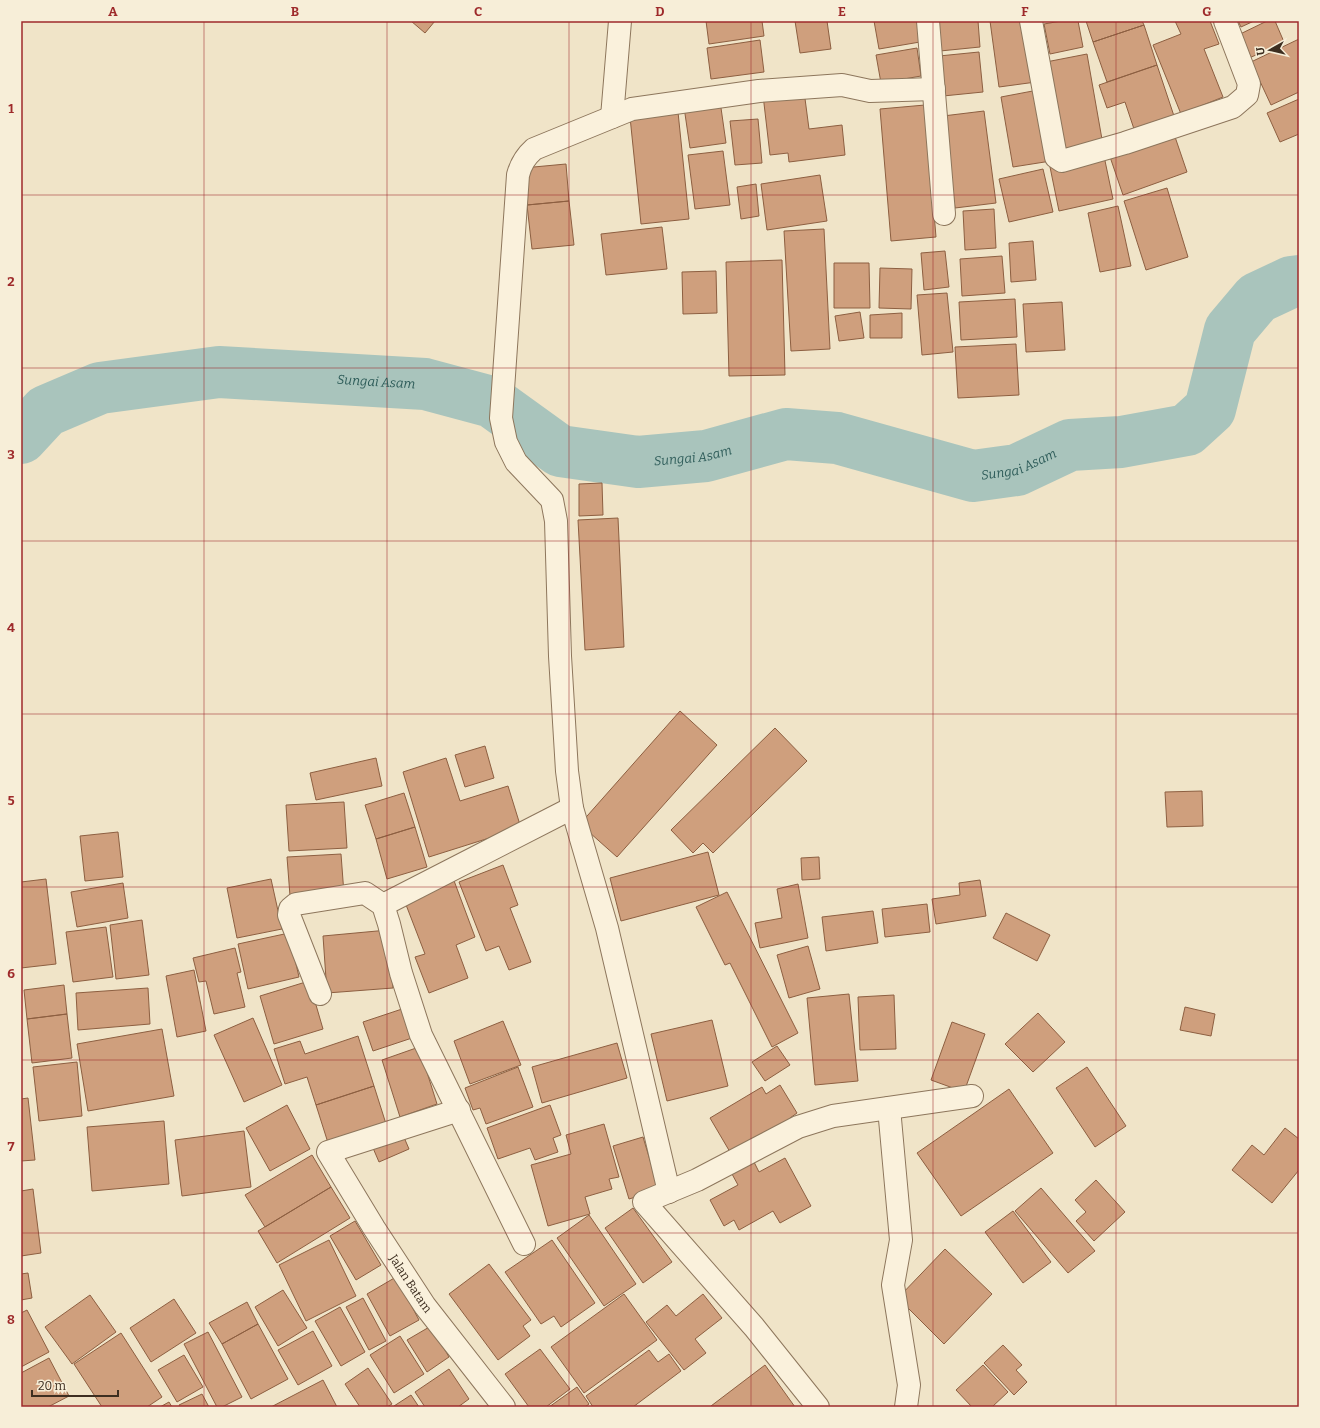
<svg xmlns="http://www.w3.org/2000/svg" width="1320" height="1428" viewBox="0 0 1320 1428" font-family="Bitter,serif">
<rect width="100%" height="100%" fill="#f0e4c8"/>
<g fill="none" stroke-linecap="round" stroke-linejoin="round">
<!-- river -->
<path stroke="#a9c4bc" stroke-width="52" id="s1" d="M21,438l25,-27 54,-23 119,-16 206,12 67,18 68,49 78,11 68,-6 80,-22 51,4 136,38 44,-6 53,-25 51,-3 66,-12 23,-21 20,-79 27,-32 34,-16 8,-1"/>
</g>
<!-- building -->
<path fill="#cf9f7d" stroke="#8d5f41" d="M411,21h24l-10,12z
M706,21h56l2,15 -55,8z
M795,21h32l4,28 -31,4z
M874,21h43l3,21 -41,7z
M937,21h41l2,26 -40,4z
M990,21h38l8,61 -37,5z
M1061,21h17l5,26 -33,7 -6,-30z
M1086,21h56l2,4 -51,17z
M1175,21h35l9,23 -15,5 19,48 -42,17 -28,-69 28,-11z
M1238,21h16l-13,6z
M1267,21h8l9,21 -39,18 -11,-23z
M1144,25l13,40 -50,17 -14,-40z
M1299,39v53l-28,13 -20,-43z
M760,40l4,32 -53,7 -4,-31z
M917,48l4,28 -40,7 -5,-28z
M979,52l4,40 -40,4 -4,-40z
M1087,54l16,91 -41,7 -16,-90z
M1157,65l18,54 -40,13 -10,-30 -18,6 -8,-23z
M1038,90l13,71 -38,6 -12,-70z
M804,91l5,38 33,-4 3,30 -56,7 -1,-9 -18,2 -7,-60z
M1299,99v35l-19,8 -13,-29z
M720,101l6,42 -36,5 -6,-41z
M925,105l11,132 -45,4 -11,-132z
M984,111l12,92 -41,5 -12,-92z
M678,112l11,107 -48,5 -11,-107z
M758,119l4,44 -27,2 -5,-44z
M1172,128l15,44 -64,23 -15,-44z
M723,151l7,54 -35,4 -7,-54z
M1104,156l9,43 -54,12 -9,-44z
M566,164l3,37 -42,4 -4,-37z
M1043,169l10,43 -44,10 -10,-43z
M820,175l7,46 -60,9 -6,-46z
M756,184l3,32 -18,3 -4,-32z
M1167,188l21,69 -42,13 -22,-69z
M569,201l5,44 -42,4 -5,-44z
M1118,206l13,60 -31,6 -12,-59z
M994,209l2,39 -31,2 -2,-39z
M662,227l5,42 -61,6 -5,-41z
M824,229l6,120 -39,2 -7,-120z
M1033,241l3,39 -25,2 -2,-39z
M945,251l4,36 -25,3 -3,-37z
M1002,256l3,37 -43,3 -2,-37z
M782,260l3,115 -56,1 -3,-114z
M834,263h35l1,45h-36z
M880,268l32,1 -1,40 -32,-1z
M716,271l1,42 -34,1 -1,-42z
M947,293l6,59 -31,3 -5,-60z
M1015,299l2,38 -56,3 -2,-38z
M1062,302l3,48 -39,2 -3,-48z
M860,312l4,26 -25,3 -4,-25z
M902,313v25h-32v-23z
M1016,344l3,51 -61,3 -3,-51z
M602,483l1,32 -24,1v-32z
M618,518l6,129 -39,3 -7,-130z
M680,711l37,34 -100,112 -37,-33z
M775,728l32,33 -94,92 -10,-10 -10,10 -22,-23z
M485,746l9,32 -29,9 -10,-32z
M376,758l6,28 -66,14 -6,-27z
M446,758l14,43 48,-15 13,42 -92,29 -26,-85z
M1202,791l1,35 -36,1 -2,-35z
M404,793l11,34 -39,12 -11,-34z
M344,802l3,46 -58,3 -3,-46z
M415,827l12,40 -40,12 -11,-40z
M118,832l5,45 -38,4 -5,-45z
M708,852l11,43 -98,26 -11,-43z
M341,854l3,40 -54,2 -3,-39z
M819,857l1,22 -18,1 -1,-22z
M503,865l15,40 -8,3 21,54 -22,8 -10,-24 -13,5 -27,-69z
M453,878l22,59 -19,8 12,33 -39,15 -14,-36 10,-3 -22,-57z
M46,879l10,85 -35,4v-86z
M271,879l11,50 -45,9 -10,-50z
M980,880l6,36 -50,8 -4,-25 28,-4 -1,-12z
M123,883l5,35 -51,9 -6,-35z
M798,884l10,54 -48,10 -5,-25 27,-5 -5,-29z
M727,892l71,141 -26,14 -42,-84 -5,2 -29,-58z
M927,904l3,28 -45,5 -3,-28z
M873,911l5,32 -52,8 -4,-34z
M1006,913l44,22 -13,26 -44,-23z
M142,920l7,55 -33,4 -6,-54z
M106,927l7,50 -40,5 -7,-50z
M388,930l5,58 -66,5 -4,-57z
M289,933l10,44 -51,12 -10,-45z
M808,946l12,43 -31,9 -12,-43z
M235,948l6,24 -4,1 8,34 -31,7 -8,-33 -7,1 -6,-24z
M194,970l12,61 -29,6 -11,-61z
M309,981l14,48 -49,15 -14,-48z
M64,985l3,29 -40,5 -3,-29z
M148,988l2,36 -72,6 -2,-37z
M849,994l9,87 -43,4 -8,-87z
M894,995l2,54 -36,1 -2,-53z
M408,1007l10,29 -45,15 -10,-29z
M1185,1007l30,7 -4,22 -31,-6z
M1038,1013l27,29 -32,30 -28,-28z
M67,1014l5,44 -40,5 -5,-44z
M253,1018l29,67 -38,17 -30,-67z
M712,1020l16,66 -61,15 -16,-67z
M503,1021l18,44 -51,19 -16,-43z
M952,1022l33,12 -21,58 -33,-12z
M162,1029l12,67 -86,15 -11,-67z
M358,1036l16,50 -58,19 -9,-28 -22,7 -11,-35 26,-8 5,13z
M617,1043l10,35 -85,25 -10,-36z
M777,1046l13,19 -25,16 -13,-19z
M419,1047l18,57 -37,13 -18,-57z
M77,1062l5,54 -43,5 -6,-54z
M518,1067l15,40 -47,17 -6,-16 -7,2 -8,-22z
M1087,1067l39,59 -31,21 -39,-59z
M780,1085l17,28 -7,5 4,6 -64,28 -20,-34 52,-31 4,7z
M374,1086l13,41 -58,19 -13,-41z
M1009,1089l44,64 -92,63 -44,-63z
M28,1098l7,62 -14,1v-62z
M287,1105l23,44 -40,22 -24,-43z
M550,1105l11,30 -8,3 5,14 -23,8 -5,-12 -32,11 -11,-31z
M164,1121l5,63 -77,7 -5,-64z
M604,1124l15,53 -10,2 3,10 -27,8 5,17 -42,12 -17,-61 40,-11 -5,-19z
M1285,1128l14,11v31l-27,33 -40,-33 20,-25 12,10z
M244,1131l7,56 -69,9 -7,-56z
M403,1135l6,14 -30,13 -6,-14z
M643,1137l16,53 -30,9 -16,-53z
M312,1155l19,32 -66,40 -20,-32z
M785,1158l26,48 -31,17 -7,-12 -34,19 -5,-10 -10,6 -14,-26 28,-15 -6,-11 22,-12 5,10z
M1096,1180l29,32 -31,29 -18,-20 10,-9 -11,-12z
M331,1187l19,31 -73,45 -19,-32z
M1041,1188l54,63 -27,22 -53,-62z
M33,1189l8,64 -20,3v-65z
M633,1208l39,54 -29,21 -38,-55z
M1013,1211l38,51 -28,21 -38,-51z
M589,1215l47,69 -32,22 -47,-68z
M355,1221l26,44 -25,15 -26,-44z
M329,1240l27,56 -50,25 -27,-56z
M552,1240l43,63 -34,24 -7,-11 -13,8 -36,-52z
M945,1249l47,45 -48,50 -46,-46z
M489,1264l42,56 -8,6 7,10 -32,24 -49,-66z
M28,1273l4,25 -11,2v-26z
M396,1277l23,43 -29,16 -23,-42z
M283,1290l24,38 -29,18 -23,-39z
M624,1294l33,46 -73,53 -33,-46z
M703,1294l19,24 -27,21 11,14 -22,17 -38,-48 21,-17 9,11z
M90,1295l26,37 -44,32 -27,-37z
M363,1298l23,43 -17,9 -23,-43z
M174,1299l22,34 -45,29 -21,-34z
M247,1302l11,22 -36,20 -13,-21z
M340,1307l25,45 -24,14 -26,-45z
M27,1310l22,42 -28,15v-54z
M258,1324l30,55 -37,20 -29,-55z
M431,1326l18,31 -22,15 -20,-32z
M313,1331l19,35 -34,19 -20,-35z
M208,1332l34,65 -20,10h-5l-33,-63z
M121,1333l41,64 -15,10h-45l-28,-43z
M400,1336l24,38 -30,19 -24,-38z
M1003,1345l19,20 -6,5 11,12 -13,13 -30,-32z
M540,1349l30,40 -24,18h-17l-24,-33z
M649,1350l9,12 11,-8 12,17 -48,36h-40l-7,-11z
M184,1355l19,32 -26,15 -19,-32z
M49,1358l20,38 -21,11h-27v-34z
M765,1365l30,42h-83l-1,-1z
M983,1365l25,27 -16,15h-20l-16,-17z
M368,1368l24,36 -5,3h-27l-15,-23z
M449,1369l20,30 -11,8h-33l-10,-15z
M323,1380l14,27h-66z
M577,1387l12,17 -4,3h-36z
M202,1394l7,13h-29l-1,-2z
M411,1395l8,12h-24l-1,-1z
M169,1402l3,5h-12z"/>
<g fill="none" stroke-linecap="round" stroke-linejoin="round">
<!-- minor casing -->
<g stroke="#8d765c" stroke-width="24">
<g id="minor">
<path d="M928,21l16,193"/>
<path d="M1031,21l25,136 6,4 63,-18 108,-36 14,-12 2,-11 -24,-63"/>
<path d="M612,117l8,-96"/>
<path d="M383,905l189,-97"/>
<path d="M320,994l-31,-79 1,-6 6,-5 69,-11 18,12 6,19 12,49 20,62 103,209"/>
<path d="M889,1108l12,132 -8,45 16,100 -3,22"/>
<path id="s2" d="M459,1110l-131,42 46,76 51,78 79,101"/>
<path d="M669,1192l-62,-264 -35,-120 -5,-37 -7,-115 -4,-135 -4,-21 -36,-38 -10,-20 -5,-24 17,-243c3,-11 7,-18 16,-26l98,-40 127,-18 83,-6 28,6 64,-2"/>
<path d="M818,1407l-64,-80 -110,-125 53,-22 101,-53 35,-11 139,-20"/>
</g>
</g>
<!-- minor -->
<use href="#minor" stroke="#faf1dc" stroke-width="22"/>
</g>
<!-- grid -->
<path fill="none" stroke="#9e2a2b" stroke-width="1" stroke-opacity="0.55" d="M204,21v1386M387,21v1386M569,21v1386M751,21v1386M933,21v1386M1116,21v1386M21,195h1278M21,368h1278M21,541h1278M21,714h1278M21,887h1278M21,1060h1278M21,1233h1278"/>
<g text-anchor="middle" dominant-baseline="central" stroke-width="3.5" stroke-linejoin="round" paint-order="stroke">
<!-- street labels -->
<g font-size="12" fill="#3d2e20" stroke="#f7eed8">
<text stroke="none"><textPath href="#s2" startOffset="293">Jalan Batam</textPath></text>
</g>
<!-- water labels -->
<g font-size="13" font-style="italic" fill="#2f5d5a" stroke="#f7eed8">
<text stroke="none"><textPath href="#s1" startOffset="373">Sungai Asam</textPath></text>
<text stroke="none"><textPath href="#s1" startOffset="709">Sungai Asam</textPath></text>
<text stroke="none"><textPath href="#s1" startOffset="1045">Sungai Asam</textPath></text>
</g>
</g>
<!-- border -->
<rect width="1320" height="1428" fill="none" stroke="#f7eed8" stroke-width="44"/>
<!-- north arrow -->
<g transform="translate(1270 50) rotate(262)" stroke="#f7eed8" stroke-width="3" paint-order="stroke">
<path d="M0-3L7 15L0 10L-7 15Z" fill="#3d2e20"/>
<text y="-6" font-size="11" font-weight="bold" text-anchor="middle" fill="#3d2e20">U</text>
</g>
<!-- scale -->
<path d="M32 1390v6h86v-6" fill="none" stroke="#3d2e20" stroke-width="2"/>
<text x="38" y="1390" font-size="12" fill="#3d2e20" stroke="#f7eed8" stroke-width="3" paint-order="stroke">20 m</text>
<rect x="22" y="22" width="1276" height="1384" fill="none" stroke="#9e2a2b" stroke-width="1.5"/>
<g font-size="13" text-anchor="middle" font-weight="bold" fill="#9e2a2b">
<text x="113" y="16">A</text>
<text x="295" y="16">B</text>
<text x="478" y="16">C</text>
<text x="660" y="16">D</text>
<text x="842" y="16">E</text>
<text x="1025" y="16">F</text>
<text x="1207" y="16">G</text>
<text x="11" y="113">1</text>
<text x="11" y="286">2</text>
<text x="11" y="459">3</text>
<text x="11" y="632">4</text>
<text x="11" y="805">5</text>
<text x="11" y="978">6</text>
<text x="11" y="1151">7</text>
<text x="11" y="1324">8</text>
</g>
</svg>
